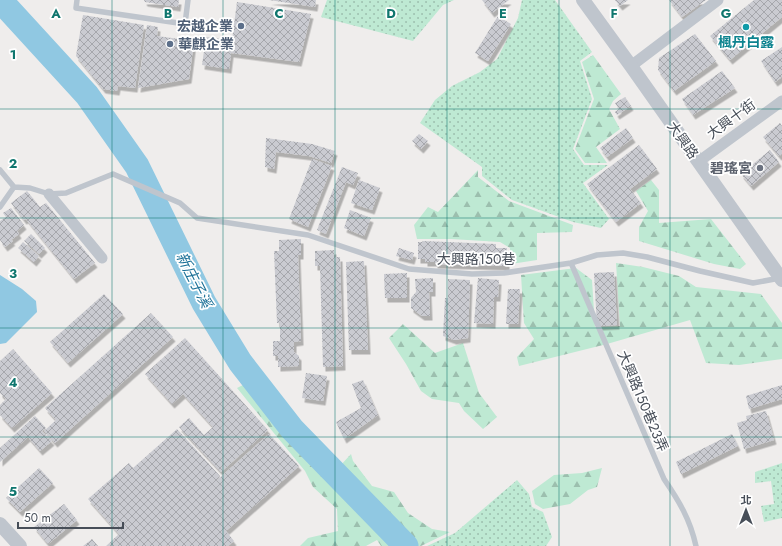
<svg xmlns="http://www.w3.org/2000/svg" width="782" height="546" viewBox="0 0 782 546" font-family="Jost,'Noto Sans TC',sans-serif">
<defs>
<pattern id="grass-dots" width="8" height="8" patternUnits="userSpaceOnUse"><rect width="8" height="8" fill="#bee9d3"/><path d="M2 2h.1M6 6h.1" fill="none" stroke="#9cbfae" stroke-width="1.8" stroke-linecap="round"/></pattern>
<pattern id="forest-firs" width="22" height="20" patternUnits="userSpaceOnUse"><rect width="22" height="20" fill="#bee9d3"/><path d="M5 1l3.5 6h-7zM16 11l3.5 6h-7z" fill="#9cbfae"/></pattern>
<pattern id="building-cross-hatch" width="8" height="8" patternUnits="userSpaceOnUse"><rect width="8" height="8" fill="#cacbd1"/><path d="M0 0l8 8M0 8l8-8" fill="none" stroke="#a6a7ac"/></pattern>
<filter id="shadow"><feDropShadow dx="2.5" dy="4.5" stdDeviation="0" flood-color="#0004"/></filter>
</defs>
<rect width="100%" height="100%" fill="#efedec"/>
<!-- grass -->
<path fill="url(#grass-dots)" d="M327,0h127l-11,5 -30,36 -92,-24z
M522,0h33l37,52 -12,9 12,38 -19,50 11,16h24l-25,18 26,36 -8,9 -28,-6 -61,-22 -30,-24v-9l-62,-44 15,-23 17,-14 28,-14 17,-13 21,-41z
M782,463v55l-18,4 -3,-16 13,-2 -3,-23 -16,2v-11z
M517,480l12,14 3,13 11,5 9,25 -6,9h-119l28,-13z"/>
<!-- forest -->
<path fill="url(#forest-firs)" d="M593,55l28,39 -8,7 -4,8 11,20 -24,18 11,16h-22l-10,-14 19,-50 -12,-37z
M478,170v7l31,24 64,24 -1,7 -35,1v27l-26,4 -1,-16 -10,-6 -49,-3h-34l-3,-14 14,-18 10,5z
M651,180l8,10v33l52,-4 35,45 -6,5 -26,-5 -75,-23v-14l9,-16 -12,-20z
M616,263l27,4 36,9 17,11 65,7 21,29v36l-43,6 -33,-2 -16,-43 -83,24 -88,22 -2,-9 17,-18 -10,-16 -3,-48 55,-7 16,12 3,47 25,-1z
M403,324l32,29 28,-10 16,50 18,24 -14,12 -19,-18 -5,-8 -27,-4 -11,-8 -15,-27 -17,-26z
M245,384l66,78 53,50 19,21 10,13h-12l-4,-6 -11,6h-66l8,-8 30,-7 -1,-22 -24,-22 -8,-16 -68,-83z
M351,454l2,7 19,25 22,6 14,21 24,16 18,3 -29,14h-4l-52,-55 -26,-24z
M602,468l-5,19 -9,3 -18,14 -27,5 -8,-5 -3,-13 22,-16 28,-2z"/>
<!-- water -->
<path fill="#90c8e2" d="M0,275l22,14 14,12 1,11 -31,31 -6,1z"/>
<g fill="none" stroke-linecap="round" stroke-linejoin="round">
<!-- river -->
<path stroke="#90c8e2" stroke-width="25" d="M0,0l87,95 50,71 67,137 36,59 52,67 114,117"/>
</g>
<!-- building -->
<path fill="url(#building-cross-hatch)" filter="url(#shadow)" d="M144,0h35l-1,7 -33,-5z
M269,0h47l-1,7z
M482,0h27l-17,13z
M615,0h13l-8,6z
M669,0h37l-24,17z
M754,0h28v17l-52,43 -20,-24z
M237,2l74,12 -12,48 -68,-9 -2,16 -27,-4 4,-28 26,3z
M83,15l61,10 -9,63 -17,-2 -1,5 -14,-2 -27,-33z
M498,16l13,8 -23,37 -13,-8z
M147,25l11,2 -1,9 37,5 -5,38 -51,9z
M695,34l21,27 -42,30 -16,-21 1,-12z
M782,47v30l-7,5 -14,-21z
M722,71l13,17 -42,27 -11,-16z
M625,97l6,9 -14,9 -2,-3 4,-3 -4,-6z
M780,123l2,3v28l-3,2 -16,-19z
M626,128l7,10 -26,19 -7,-9z
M419,134l9,7 -7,8 -9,-8z
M266,138l46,6 23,7 -4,12 -22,-7 -33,-4 -2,17 -9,-2z
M639,145l18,24 -27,20 11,14 -25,19 -29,-38z
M770,150l9,12 -28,24 -10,-12z
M312,159l20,7 -24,61 -19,-8z
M342,167l16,6 -5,12 -7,-3 -20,52 -9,-4z
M359,180l21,8 -8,22 -21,-7z
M27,191l13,16 6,-4 49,60 -21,16 -48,-60 -2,1 -13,-17z
M11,208l13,17 -7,6 2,3 -8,6 2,1 -8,6 -5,-7v-19l6,-4 -3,-4z
M350,210l21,8 -7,18 -20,-8z
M31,234l14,14 -6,6 -15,-13z
M301,239v16h-3l3,86 -7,1v10l5,4v10l-21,1v-11h-5v-15h7v-18h-3l-3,-72h5v-11z
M423,241l73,3v4h11v18l-72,-2v-2h-10v-3h-7v-17h4z
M23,242l16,14 -5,6 -16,-14z
M399,248l15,5 -2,7 -16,-4z
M334,250v7h6l3,109 -20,1 -3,-101h-5v-15z
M364,261l4,89h-19l-3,-88z
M614,272l3,53 -20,1 -3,-53z
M407,273v25h-22l-1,-24z
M433,278v14h-4l1,24h-8l-11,-8v-10l5,-6 -1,-13z
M478,278l21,2 -1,17h-4l-1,27 -19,-1z
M448,279l22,1 -2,58 -14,2 -11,-4 2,-38h3z
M508,289h12l-2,35h-12z
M104,294l19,20 -55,49 -18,-21z
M151,313l22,24 -118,106 -11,-12 12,-11 -11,-12z
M185,338l83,92 -47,42 -42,-45 10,-9 15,17 9,-8 -30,-33 -11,10 -27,-30z
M13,349l39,44 -40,35 -12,-13v-10l6,-6 -6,-6v-32z
M306,373l21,3 -4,25 -21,-3z
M363,380l15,35 -34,24 -8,-17 25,-14 -9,-24z
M782,385v14l-33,10 -3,-13z
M766,411l8,29 -30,9 -7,-26 10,-3 -1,-4z
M35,416l11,12 -4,3 10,10 -12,10 -12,-14 -28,25v-14z
M177,429l43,47 -4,5 53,-47 30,32 -73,65 8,10 -6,5h-59l-2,-1 -1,1h-60l13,-12 -31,-35 41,-36 4,5z
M732,434l6,12 -57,28 -5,-12z
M39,468l14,15 -33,29 -14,-14z
M64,504l13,16 -29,24 -14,-17z
M92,539l6,7h-15z"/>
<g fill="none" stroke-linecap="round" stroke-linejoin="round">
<!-- service -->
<path stroke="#bfc5cd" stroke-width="5.5" d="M77,0l-1,8 109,16 3,-24
M0,170l14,17
M0,207l14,-20 16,1 19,6 17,-1 47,-19 67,29 17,15 111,17 101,34 63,5 32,-1 67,-10 26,-8 26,-2 24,4 53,14 53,12 27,-5
M571,263l93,216c15,22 26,40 32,67"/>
<!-- minor -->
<path stroke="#bfc5cd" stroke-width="11" d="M631,66l87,-66
M698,162l84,-61
M49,194l53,64"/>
<!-- tertiary -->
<path stroke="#bfc5cd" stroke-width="14" d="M583,0l48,66 151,214
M0,524l20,22"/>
</g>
<!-- grid -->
<path fill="none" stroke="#0f766e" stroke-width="1" stroke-opacity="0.55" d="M112,0v546M223,0v546M335,0v546M447,0v546M559,0v546M670,0v546M0,109h782M0,218h782M0,328h782M0,437h782"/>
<!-- markers -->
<g fill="#5c6f8a" stroke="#fff" stroke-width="1.5">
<circle cx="241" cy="26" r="4"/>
<circle cx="170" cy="44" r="4"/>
</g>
<circle fill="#0f9aa8" stroke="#fff" stroke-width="1.5" cx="746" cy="27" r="4"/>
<circle fill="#6b7280" stroke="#fff" stroke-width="1.5" cx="760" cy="168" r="4"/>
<g text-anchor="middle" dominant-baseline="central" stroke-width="3.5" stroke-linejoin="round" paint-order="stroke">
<!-- service labels -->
<g font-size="14" font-weight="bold" fill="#4e5e75" stroke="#fff" text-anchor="end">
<text x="233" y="26">宏越企業</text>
<text x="178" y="44" text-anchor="start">華麒企業</text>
</g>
<!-- culture labels -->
<g font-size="14" font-weight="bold" fill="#0d838f" stroke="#fff">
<text x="746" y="42">楓丹白露</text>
</g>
<!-- street labels -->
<g font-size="14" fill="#474e58" stroke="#fff">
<text transform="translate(731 119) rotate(-36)">大興十街</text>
<text transform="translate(683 140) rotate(55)">大興路</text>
<text x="476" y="259">大興路150巷</text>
<text transform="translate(643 401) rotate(67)">大興路150巷23弄</text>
</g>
<!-- worship labels -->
<g font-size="14" font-weight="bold" fill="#5b616d" stroke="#fff" text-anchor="end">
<text x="752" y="168">碧瑤宮</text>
</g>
<!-- water labels -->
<g font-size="15" font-style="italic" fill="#1b7097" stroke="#fff">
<text transform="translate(194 280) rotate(63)">新庄子溪</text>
</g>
</g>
<g font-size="13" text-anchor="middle" font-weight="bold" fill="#0f766e" stroke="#fff" stroke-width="3.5" stroke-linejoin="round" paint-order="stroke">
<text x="56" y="18">A</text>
<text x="168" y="18">B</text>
<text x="279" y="18">C</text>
<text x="391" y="18">D</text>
<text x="503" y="18">E</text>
<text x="614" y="18">F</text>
<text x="726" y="18">G</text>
<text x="13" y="59">1</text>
<text x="13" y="168">2</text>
<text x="13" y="278">3</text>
<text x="13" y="387">4</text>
<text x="13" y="496">5</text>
</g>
<!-- north arrow -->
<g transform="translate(746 510)" stroke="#ffffff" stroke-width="3" paint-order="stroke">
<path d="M0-3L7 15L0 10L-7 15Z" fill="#474e58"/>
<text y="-6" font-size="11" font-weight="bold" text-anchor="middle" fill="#474e58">北</text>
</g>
<!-- scale -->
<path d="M18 522v6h105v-6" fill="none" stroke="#474e58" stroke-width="2"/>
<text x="24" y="522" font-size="12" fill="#474e58" stroke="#ffffff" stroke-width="3" paint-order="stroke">50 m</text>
</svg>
